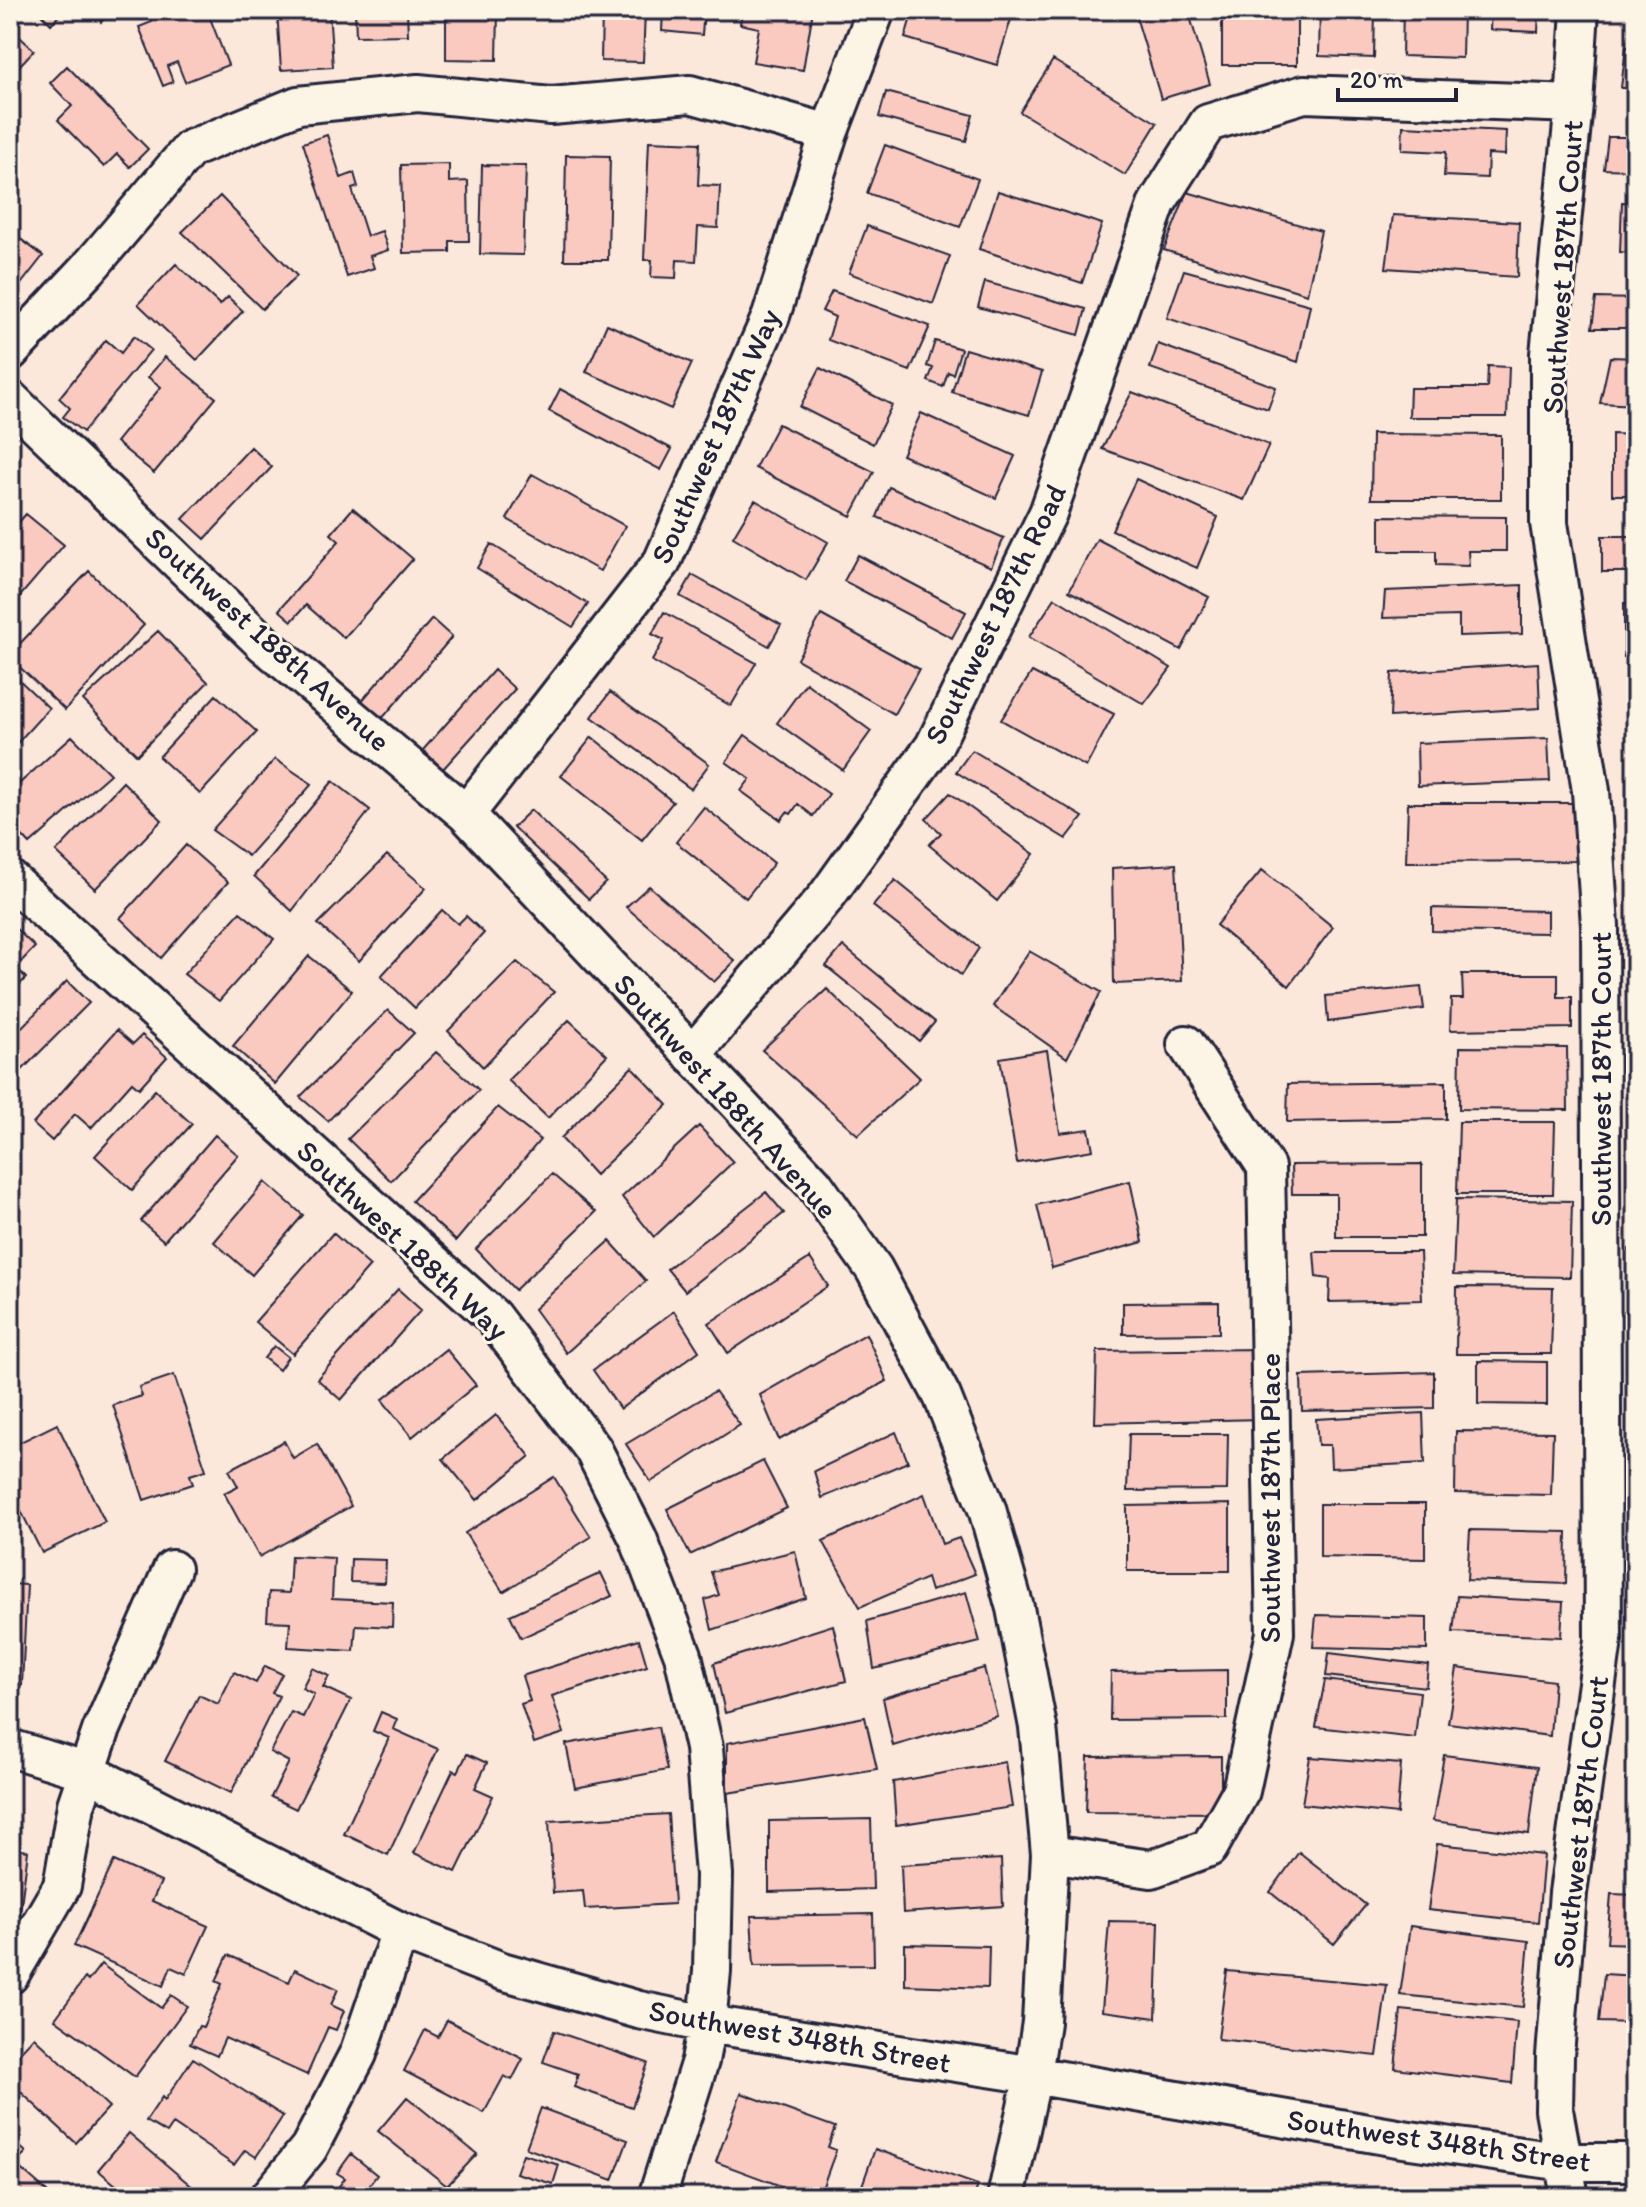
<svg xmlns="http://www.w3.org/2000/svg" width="1646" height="2207" viewBox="0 0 1646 2207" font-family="Itim,sans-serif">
<rect width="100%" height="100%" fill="#fbe8da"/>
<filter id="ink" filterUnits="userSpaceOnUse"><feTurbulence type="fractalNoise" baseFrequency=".0125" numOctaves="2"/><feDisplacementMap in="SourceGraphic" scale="16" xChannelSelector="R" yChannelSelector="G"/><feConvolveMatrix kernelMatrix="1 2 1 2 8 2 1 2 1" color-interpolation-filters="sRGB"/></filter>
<g filter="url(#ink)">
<!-- building -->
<path fill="#facac1" stroke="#22223b" stroke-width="2" d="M37,10h27l-13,14z
M91,10h23l-13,12z
M207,10l21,55 -43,17 -8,-20 -10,4 6,16 -10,4 -24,-59 13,-5 -4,-11z
M277,10h52l4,57 -52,3z
M355,10h52l1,25 -52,1z
M446,10h52l-1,50 -51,-1z
M602,10h43l-2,52 -42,-1z
M663,10h41l-2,25 -40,-4z
M742,10h71l-10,60 -50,-8 6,-34 -19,-4z
M913,10h80l19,6 -15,49 -92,-27z
M1099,10h23l-21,6z
M1134,10h54l22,74 -49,15z
M1222,10h75v55h-75z
M1320,10h55l-1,48 -55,-2z
M1403,10h60l-1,48 -60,-2z
M1491,10h48l-1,22 -48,-2z
M10,28l24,22 -24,26z
M1626,47l10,1v40h-15z
M1053,60l104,63 -32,52 -105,-63z
M67,66l81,83 -18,18 -13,-13 -13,13 -46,-47 14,-14 -22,-23z
M886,92l87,23 -7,26 -87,-24z
M1403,126l103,5 -1,24 -17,-1 -1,24 -43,-2 2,-24 -44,-2z
M327,135l14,43 13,-5 4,14 -6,2 15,47 15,-5 6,19 -18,6 4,12 -27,9 -44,-134z
M1608,137h28v33l-32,-1z
M649,141l51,2 -2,42 22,1 -2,42 -20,-1 -2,34 -19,-1 -1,18 -25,-1 1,-17h-8z
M885,145l93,34 -18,48 -93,-34z
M566,155l44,1 -2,104h-44z
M449,164v18l19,-1 1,60h-19v11l-47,1 -2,-88z
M482,165l44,1 -3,89 -43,-1z
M998,191l104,33 -20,59 -103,-34z
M1187,192l134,39 -14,63 -143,-44z
M220,196l77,80 -35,33 -80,-77z
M1622,202l14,1v50l-16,-1z
M1393,215l126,7 -2,55 -131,-9z
M867,226l83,30 -17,48 -84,-31z
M10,231l33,25 -33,42z
M176,264l44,41 8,-8 15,14 -46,49 -59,-56z
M1184,270l126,35 -12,57 -131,-44z
M985,282l101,27 -7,26 -101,-28z
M832,291l98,35 -20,45 -82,-31 7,-23 -13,-6z
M1596,298l40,1v29h-44z
M607,324l85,39 -21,46 -85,-37z
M134,336l17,14 -68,82 -20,-15 7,-9 -11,-10 47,-58 15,13z
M935,341l26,8 -8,25 -5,-2 -5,15 -15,-6 5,-13 -6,-2z
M1158,344l118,43 -8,22 -118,-41z
M965,349l77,23 -13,43 -77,-23z
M165,357l51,41 -62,75 -38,-31 45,-55 -13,-10z
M1610,357l26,1v47l-36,-2z
M1488,366l21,1 -2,50h-98l1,-29h77z
M820,368l72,37 -19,39 -73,-37z
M560,389l112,60 -11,21 -112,-59z
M1132,392l137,53 -25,55 -142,-51z
M921,413l94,43 -19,42 -94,-43z
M778,424l96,48 -23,44 -96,-48z
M1372,434l129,1v64h-130z
M1612,434l24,1v60h-24z
M251,447l21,20 -67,72 -22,-20z
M532,474l93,52 -25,45 -93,-52z
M1136,479l82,38 -21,51 -85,-38z
M889,487l115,51 -13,29 -114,-50z
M755,500l73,42 -22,38 -73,-43z
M353,508l60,51 -69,79 -38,-33 -14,16 -13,-11 60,-69 -8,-7z
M26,514l38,31 -54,63v-76z
M1380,516l126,1v34h-38l1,15 -33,-1v-14h-56z
M1602,536h34v36h-34z
M1097,539l112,58 -28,53 -112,-59z
M491,544l97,60 -15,23 -96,-59z
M858,555l108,57 -14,26 -108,-57z
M89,571l55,54 -79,85 -55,-52v-4z
M692,575l89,50 -12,21 -89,-50z
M1522,585v49l-63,2v-20l-76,2 2,-27z
M1055,598l116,70 -27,36 -115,-67z
M1624,603h12v54h-12z
M664,612l92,51 -25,43 -79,-45 12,-21 -12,-6z
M821,615l98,54 -25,45 -97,-55z
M432,619l20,18 -72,84 -20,-18z
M158,631l50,51 -71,73 -54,-55z
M1538,663l2,45 -150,9 2,-44z
M494,670l21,19 -72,80 -20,-19z
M1032,672l82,42 -28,53 -85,-47z
M15,676l34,32 -39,43v-70z
M806,683l65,48 -28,39 -66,-47z
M610,692l99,72 -18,25 -99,-72z
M216,695l41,37 -57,62 -41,-37z
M745,735l84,59 -16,22 -15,-12 -7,10 -4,-2 -6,8 -40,-29 9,-12 -24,-17z
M72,736l38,38 -80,70 -20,-21v-31z
M592,737l81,65 -31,38 -81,-64z
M1548,738l2,43 -132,5 -1,-43z
M972,750l111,67 -17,22 -110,-67z
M275,759l37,25 -64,72 -36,-26z
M333,781l37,29 -78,101 -38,-35z
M123,782l39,38 -67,69 -39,-37z
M950,793l84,61 -37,47 -68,-56 12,-12 -15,-14z
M1408,803h169v58l-171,1z
M704,807l70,56 -28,35 -70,-56z
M531,810l75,72 -17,17 -76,-72z
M186,845l42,37 -67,76 -41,-40z
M387,855l39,33 -67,73 -41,-37z
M1176,864l6,117 -68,3 -2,-116z
M1262,870l71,57 -44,59 -73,-61z
M895,880l84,68 -18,27 -88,-69z
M649,886l86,75 -21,21 -88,-75z
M1432,908l115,3v22l-115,-2z
M442,910l16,14 8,-8 18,17 -69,75 -34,-32z
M240,912l34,27 -55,62 -35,-27z
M12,925l23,22 -19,20 10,11 -16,17v-67z
M1631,929h5v37h-5z
M843,946l92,76 -16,19 -93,-75z
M1029,951l72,41 -34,66 -74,-52z
M309,956l43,35 -77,93 -42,-38z
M517,962l37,30 -71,75 -35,-36z
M1462,974h96v23h14v31l-122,2 1,-31h12z
M67,981l22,22 -79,79v-43z
M1421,987l3,22 -96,13 -2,-26z
M827,989l93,89 -62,57 -96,-85z
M388,1010l26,23 -86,88 -28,-24z
M569,1020l38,35 -59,63 -40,-38z
M117,1030l16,14 9,-9 25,22 -28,31 -7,-6 -41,46 -16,-14 -23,27 -19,-17z
M1460,1047l107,1 1,62 -109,-1z
M1047,1050l13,83 29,-4 4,21 -76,13 -17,-105z
M436,1052l43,38 -88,91 -43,-42z
M632,1067l36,38 -73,70 -34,-37z
M1446,1082v37l-159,3 1,-38z
M155,1090l37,34 -60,66 -37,-34z
M498,1107l42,33 -84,101 -44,-40z
M1459,1122h96l-2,72h-96z
M699,1126l34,36 -79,75 -32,-40z
M215,1135l23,20 -74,86 -23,-20z
M1422,1164v73h-86v-43h-44l-1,-29z
M552,1174l44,38 -81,78 -39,-41z
M1130,1181l13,61 -91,26 -15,-63z
M265,1182l38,33 -51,60 -38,-33z
M766,1192l18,21 -99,78 -18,-22z
M1456,1199l116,2 -2,76 -117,-2z
M333,1233l37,33 -77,88 -38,-32z
M610,1241l36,40 -80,72 -32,-44z
M1629,1249h7v45h-8z
M1314,1252h106l2,48 -93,2 1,-23 -14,-2z
M810,1258l18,28 -100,67 -19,-30z
M1457,1287l96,1 -2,66h-95z
M398,1289l23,21 -80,90 -24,-21z
M1219,1302v31l-96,1v-31z
M674,1311l25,40 -79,58 -27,-39z
M866,1334l21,47 -108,59 -19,-45z
M274,1346l14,11 -9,13 -15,-12z
M446,1349l30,36 -64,52 -30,-37z
M1259,1349l3,70 -167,4 2,-72z
M1478,1361l69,1v43l-69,-1z
M1434,1372v36l-132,3 -1,-35z
M174,1375l32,95 -16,5 3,9 -49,16 -31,-95 29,-9 -3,-9z
M715,1391l25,34 -89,57 -25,-38z
M1423,1413l2,50 -94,5 -1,-23h-12l-2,-26z
M496,1415l34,41 -53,44 -34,-41z
M57,1424l48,98 -63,31 -32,-64v-42z
M1456,1431l97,1 -2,63 -96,-2z
M896,1432l12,30 -86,36 -8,-27z
M1129,1434h99l-1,56 -100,1z
M284,1441l9,17 24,-14 34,62 -92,51 -35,-64 14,-7 -9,-16z
M763,1461l24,47 -97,47 -23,-46z
M554,1477l37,60 -88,55 -38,-59z
M924,1494l18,50 17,-6 16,36 -44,17 -4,-13 -67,29 -37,-66z
M1230,1504v67h-103v-65z
M1320,1504h105v55l-105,-2z
M1470,1530l97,2 -1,52 -99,-4z
M795,1551l11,47 -94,32 -7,-30 14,-5 -8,-23z
M291,1556l43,2 -2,41 61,3 -1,25 -36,-2 -2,26 -66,-4 2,-25 -23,-1 2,-29 20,1z
M351,1559l35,1 -1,23 -35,-1z
M601,1573l11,23 -91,42 -11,-23z
M10,1584l17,1 -5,100h-12z
M966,1592l14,50 -106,27 -7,-48z
M1457,1596l106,6 -2,35 -108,-5z
M1316,1615l111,3v32l-114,-3z
M833,1625l13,56 -121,32 -11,-50z
M639,1639l8,27 -95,30 12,37 -30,10 -13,-39 9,-3 -8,-25z
M1329,1653l99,12 -2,22 -100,-11z
M265,1666l17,8 -10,19 7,3 -48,97 -66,-32 34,-66 19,9 16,-32 22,11z
M312,1668l17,8 -6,11 28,13 -55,109 -25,-12 18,-35 -19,-10 21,-40 12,5 11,-23 -12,-6z
M984,1668l13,48 -104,30 -10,-48z
M1457,1668l97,13 -4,55 -102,-13z
M1227,1670v49l-117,1 1,-48z
M1325,1680l95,12 -5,46 -99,-11z
M381,1712l16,7 -4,10 45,20 -50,106 -44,-21 45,-96 -16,-7z
M865,1717l12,52 -150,24v-50z
M658,1727l9,43 -92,18 -9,-44z
M467,1754l20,9 -12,25 18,8 -37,76 -42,-19 39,-83 5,2z
M1444,1755l93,12 -8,67 -96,-13z
M1221,1756v57l-135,-1 2,-55z
M1310,1757l91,7 -4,50 -95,-10z
M1005,1762l7,45 -116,18 -3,-43z
M668,1814l6,90 -89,5 -2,-18 -30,2 -4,-72z
M871,1819l2,70 -104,3v-71z
M10,1829h3l-2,19 17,3 -9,69 -9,-1z
M1437,1844l107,11 -6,67 -110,-12z
M1299,1852l67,53 -32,39 -64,-52z
M1001,1859l2,47 -100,7 -2,-48z
M114,1861l47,21 -9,19 56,25 -22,48 -15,-7 -8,19 -89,-40z
M1611,1894l25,1v49l-29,-1z
M873,1914l1,51 -120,1 -3,-50z
M1109,1921l50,1 -3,96 -54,-7z
M1410,1926l119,15 -6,66 -123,-12z
M905,1944l84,2 -1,42 -83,-3z
M228,1955l61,27 6,-13 43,20 -7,16 13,6 -8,19 -8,-3 -21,48 -82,-37 -8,18 -27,-12 9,-18 4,1 19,-43 -6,-3z
M101,1964l60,44 10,-13 16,11 -52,71 -80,-58 30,-41 3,3z
M1227,1971l160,14 -10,71 -159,-17z
M1604,1974l32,2v47l-37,-1z
M1401,2010l116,12 -5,61 -117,-15z
M447,2020l76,39 -11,21 -8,-4 -20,37 -80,-42 21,-41 13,7z
M554,2031l94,32 -16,44 -58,-20 4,-13 -35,-12z
M34,2037l75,70 -33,36 -66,-61v-19z
M193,2058l90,58 -27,41 -11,-7 -11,15 -61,-41 -6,9 -21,-12 16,-24 3,3z
M741,2093l94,34 -7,20 8,3 -17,47h-8l-95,-35z
M407,2097l70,57 -30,32 -69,-55z
M541,2108l87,32 -15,40 -87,-32z
M129,2133l73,62 -2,2h-70l-32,-27z
M10,2138l16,14 -11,12 33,29 -4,4h-34z
M875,2149l103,36 -4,12h-116z
M351,2154l26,21 -10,13 12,9h-48l14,-19 -8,-5z
M523,2154l36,11 -6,19 -37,-11z"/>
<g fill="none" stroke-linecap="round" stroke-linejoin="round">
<!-- minor casing -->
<g stroke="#22223b" stroke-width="42">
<path id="minor" d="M10,352l78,-83 102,-120 108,-44 120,-12 133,13 139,-12 139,39
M10,399l254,245 202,170 348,370 60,85 68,127 45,113 28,99 23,119 12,127 -9,168 -8,53 -27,122
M466,814l196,-252 109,-246 58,-183 47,-123
M10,879l482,437 101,133 45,89 45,117 21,93 10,127 -2,96 -5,53 -7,37 -43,136
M692,1055l134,-158 108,-151 114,-233 109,-310 51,-80 96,-29 270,10
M10,1748l78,24 312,159 102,40 137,39 68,14 326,51 370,64 161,23h72
M1050,1854l101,15 58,-21 32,-57 34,-158 -9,-466 -80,-123
M10,1975l52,-89 14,-81 25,-74 71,-162
M269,2197l40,-49 49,-94 42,-123
M1570,2197l-16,-87 1,-54 13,-163 35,-253 -3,-714 -9,-135 -42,-268v-169l25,-250 6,-94"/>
</g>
<!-- minor -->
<use href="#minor" stroke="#fcf5e5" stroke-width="36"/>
</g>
</g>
<g text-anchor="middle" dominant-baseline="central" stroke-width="6" stroke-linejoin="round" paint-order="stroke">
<!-- street labels -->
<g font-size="30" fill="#22223b" stroke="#fcf5e5">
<text transform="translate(1562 267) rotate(-86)">Southwest 187th Court</text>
<text transform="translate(715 436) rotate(-66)">Southwest 187th Way</text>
<text transform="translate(995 614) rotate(-64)">Southwest 187th Road</text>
<text transform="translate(268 639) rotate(42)">Southwest 188th Avenue</text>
<text transform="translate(1600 1079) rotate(-90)">Southwest 187th Court</text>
<text transform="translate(726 1096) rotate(48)">Southwest 188th Avenue</text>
<text transform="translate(403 1240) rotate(43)">Southwest 188th Way</text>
<text transform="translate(1269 1498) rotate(-90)">Southwest 187th Place</text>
<text transform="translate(1580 1822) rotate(-83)">Southwest 187th Court</text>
<text transform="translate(800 2036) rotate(10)">Southwest 348th Street</text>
<text transform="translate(1439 2140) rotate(8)">Southwest 348th Street</text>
</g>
</g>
<!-- margin -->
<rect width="1646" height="2207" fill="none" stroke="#fcf5e5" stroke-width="40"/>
<rect x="20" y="20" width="1606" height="2167" fill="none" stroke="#22223b" stroke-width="3" filter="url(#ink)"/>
<!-- scale -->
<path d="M1338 88v12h118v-12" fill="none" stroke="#22223b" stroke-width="4"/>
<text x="1350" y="88" font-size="24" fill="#22223b" stroke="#fcf5e5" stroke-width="6" paint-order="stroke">20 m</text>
</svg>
